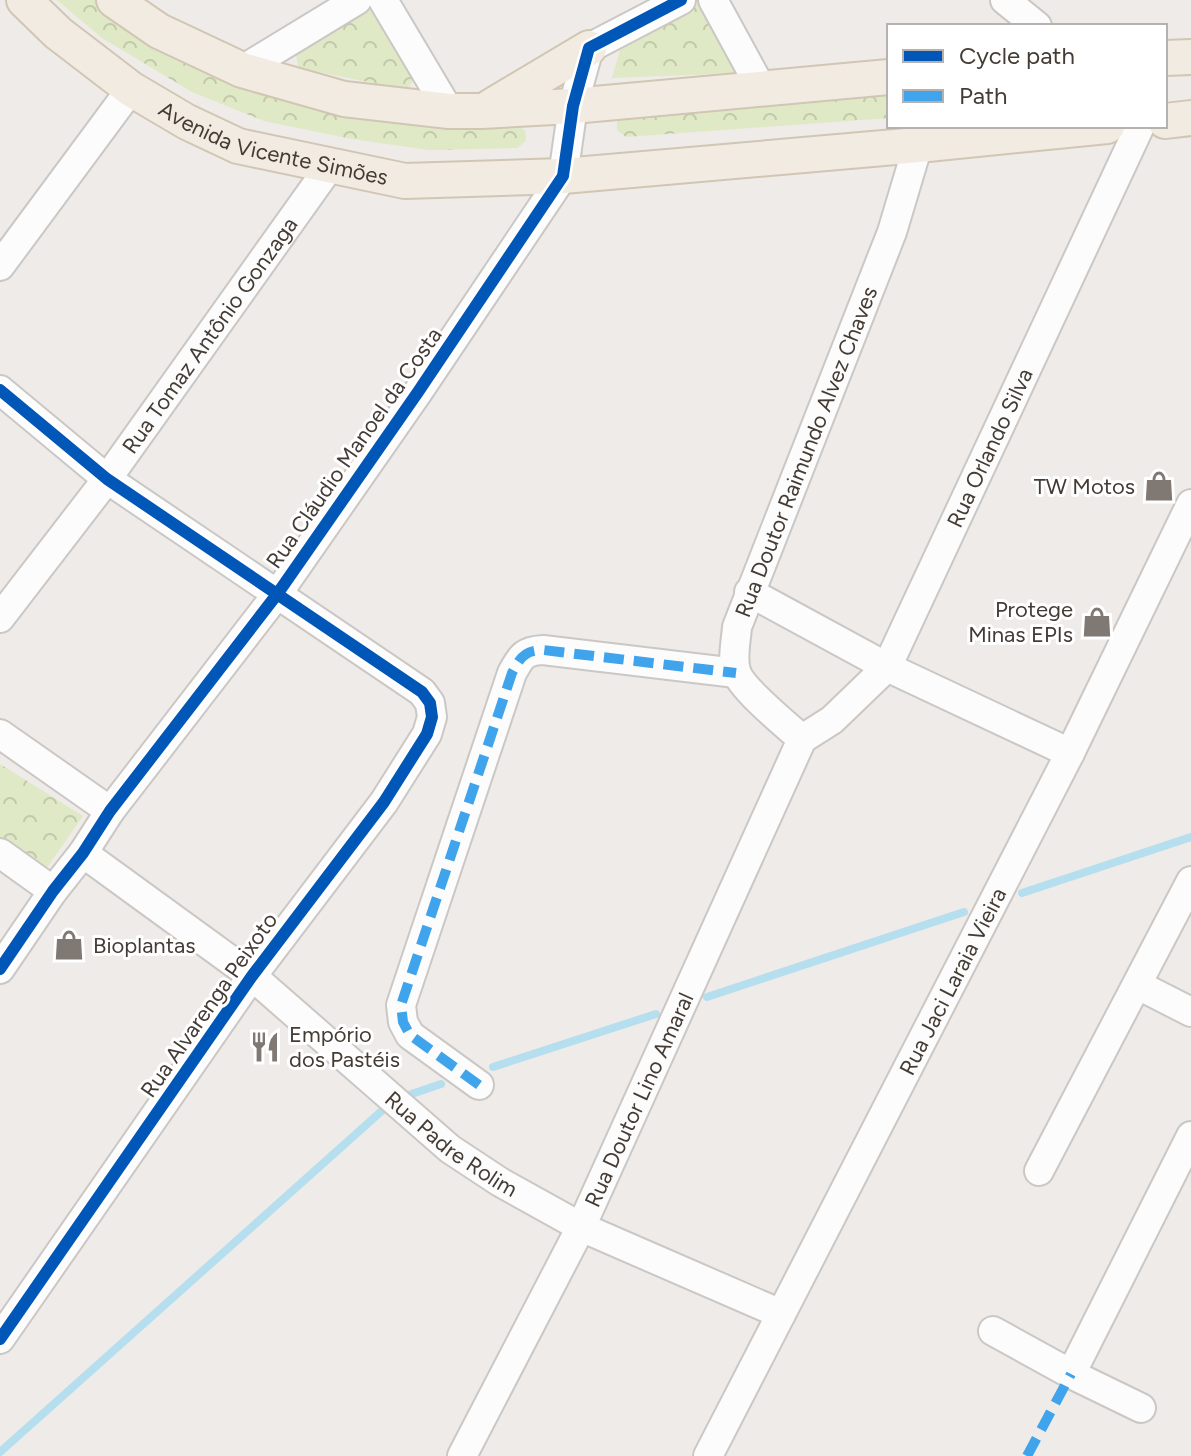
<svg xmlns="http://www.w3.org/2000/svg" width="1191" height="1456" viewBox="0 0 1191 1456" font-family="Figtree,sans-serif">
<defs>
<pattern id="forest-crowns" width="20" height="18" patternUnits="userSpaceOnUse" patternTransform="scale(2)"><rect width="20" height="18" fill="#dfe9c6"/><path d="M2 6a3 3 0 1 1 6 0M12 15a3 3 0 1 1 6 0" fill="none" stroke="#c1c9ab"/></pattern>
</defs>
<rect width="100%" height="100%" fill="#eeebe8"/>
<!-- forest -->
<path fill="url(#forest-crowns)" d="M57,0h41l168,92 84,26 81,7 86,-1 8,7 1,10 -9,7 -88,2 -77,-11 -88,-18 -72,-29 -90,-54z
M703,1l37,72 -128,5 9,-31z
M369,3l47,71 -8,16 -110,-22 -3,-22z
M889,93v25l-263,19 -9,-7v-13z
M0,764l83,52 -39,56 -44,-29z"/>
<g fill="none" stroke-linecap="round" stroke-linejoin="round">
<!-- stream -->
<path stroke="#b5deee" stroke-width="8" d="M1022,893l169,-56
M707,997l257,-85
M493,1067l163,-53
M0,1452l394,-352 47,-16"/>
<!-- minor casing -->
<g stroke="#cbc7c4" stroke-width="32">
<g id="minor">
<path d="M383,0l66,111"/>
<path d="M713,0l48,88"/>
<path d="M1005,0l32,26"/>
<path d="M242,70l115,-70"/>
<path d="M0,266l131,-177"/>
<path d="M0,390l107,89 315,213 8,11 2,14 -5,17 -43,68 -132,174 -252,363"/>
<path d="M749,592l138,75 183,86"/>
<path id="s1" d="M0,618l107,-139 223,-313"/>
<path d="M0,734l110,77"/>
<path id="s2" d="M802,739l30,-19 55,-53 253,-541"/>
<path id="s3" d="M802,739c-15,-13 -62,-52 -66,-68 -4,-13 0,-30 1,-44l155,-395 26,-87"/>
<path d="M0,853l53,38"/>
<path id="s4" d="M83,853l169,123 198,173 50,33 81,45 200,87"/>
<path d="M0,969l53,-78 30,-38 27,-42 168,-218 140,-201 145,-216 10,-70 16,-58 92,-48"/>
<path d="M1138,985l53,27"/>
<path d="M479,1085l-69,-50 -7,-13 -2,-17 111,-332c9,-16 11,-22 31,-23l193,23"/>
<path d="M1039,1171l152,-290"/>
<path d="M993,1331l78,43 70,34"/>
<path d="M1071,1374l120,-238"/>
<path id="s5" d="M462,1456l119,-229 221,-488"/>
<path id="s6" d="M708,1456l362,-703 121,-249"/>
</g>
</g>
<!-- major casing -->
<g stroke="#d1c6b4" stroke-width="38">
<g id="major">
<path id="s7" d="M24,0l34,33 73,56 56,33 51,24 167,35 158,-5 355,-31 189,-19"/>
<path d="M114,0l45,31 83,39 102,29 105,12h33l91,-5 316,-29"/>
<path d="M1165,58l26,-1"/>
<path d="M490,107l99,-59"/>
<path d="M1165,121l26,-3"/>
</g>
</g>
<!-- minor -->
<use href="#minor" stroke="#fcfcfc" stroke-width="28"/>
<!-- major -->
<use href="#major" stroke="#f1ebe2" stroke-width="34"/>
<!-- quiet -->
<path stroke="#3fa4eb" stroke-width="10" stroke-dasharray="20 10" stroke-linecap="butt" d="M479,1085l-69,-50 -7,-13 -2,-17 111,-332c9,-16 11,-22 31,-23l193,23
M1027,1456l44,-82"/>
<!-- cycleway casing -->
<g stroke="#fff" stroke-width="17">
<path id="cycleway" d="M0,390l107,89 315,213 8,11 2,14 -5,17 -43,68 -132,174 -252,363
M0,969l53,-78 30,-38 27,-42 168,-218 140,-201 145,-216 10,-70 16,-58 92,-48"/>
</g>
<!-- cycleway -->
<use href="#cycleway" stroke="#0057b8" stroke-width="12"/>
</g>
<!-- icons -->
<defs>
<g id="shop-bare" transform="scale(2.4)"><path d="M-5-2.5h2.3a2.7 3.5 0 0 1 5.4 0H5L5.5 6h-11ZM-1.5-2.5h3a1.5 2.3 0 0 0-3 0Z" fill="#807973" stroke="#fff" stroke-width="2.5" paint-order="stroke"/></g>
<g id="restaurant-bare" transform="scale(2.4)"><path d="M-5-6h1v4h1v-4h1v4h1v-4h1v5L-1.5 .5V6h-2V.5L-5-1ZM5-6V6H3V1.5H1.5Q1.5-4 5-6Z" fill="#807973" stroke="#fff" stroke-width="2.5" paint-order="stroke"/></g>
</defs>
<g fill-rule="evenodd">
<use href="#shop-bare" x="1159" y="486"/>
<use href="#shop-bare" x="1097" y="622"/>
<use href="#shop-bare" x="69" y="945"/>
<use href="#restaurant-bare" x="265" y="1047"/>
</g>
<g text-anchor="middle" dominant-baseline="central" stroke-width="6" stroke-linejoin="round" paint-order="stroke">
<!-- street labels -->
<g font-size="22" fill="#443c34" stroke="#fff">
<text stroke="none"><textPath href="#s7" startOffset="294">Avenida Vicente Simões</textPath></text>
<text stroke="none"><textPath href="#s1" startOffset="352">Rua Tomaz Antônio Gonzaga</textPath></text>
<text stroke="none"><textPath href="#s2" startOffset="354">Rua Orlando Silva</textPath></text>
<text transform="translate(354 448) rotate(-55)">Rua Cláudio Manoel da Costa</text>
<text stroke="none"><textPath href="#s3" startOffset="328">Rua Doutor Raimundo Alvez Chaves</textPath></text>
<text stroke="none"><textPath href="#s6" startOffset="534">Rua Jaci Laraia Vieira</textPath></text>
<text transform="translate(209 1005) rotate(-55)">Rua Alvarenga Peixoto</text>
<text stroke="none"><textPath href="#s5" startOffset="398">Rua Doutor Lino Amaral</textPath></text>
<text stroke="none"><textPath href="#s4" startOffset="470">Rua Padre Rolim</textPath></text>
</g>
<!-- poi labels -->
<g font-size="22" fill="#443c34" stroke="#fff" text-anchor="end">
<text x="1135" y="486">TW Motos</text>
<text x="1073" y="609">Protege<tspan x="1073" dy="25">Minas EPIs</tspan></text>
<text x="93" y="945" text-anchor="start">Bioplantas</text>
<text x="289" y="1034" text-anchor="start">Empório<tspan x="289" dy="25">dos Pastéis</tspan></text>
</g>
</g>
<!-- legend -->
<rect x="887" y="24" width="280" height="104" fill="#ffffff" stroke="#b4b1ae" stroke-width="2"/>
<rect x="903" y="50" width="40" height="12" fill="#0057b8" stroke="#b4b1ae" stroke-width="2"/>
<text x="959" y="64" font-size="24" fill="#443c34">Cycle path</text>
<rect x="903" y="90" width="40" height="12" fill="#3fa4eb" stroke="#b4b1ae" stroke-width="2"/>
<text x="959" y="104" font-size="24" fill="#443c34">Path</text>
</svg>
